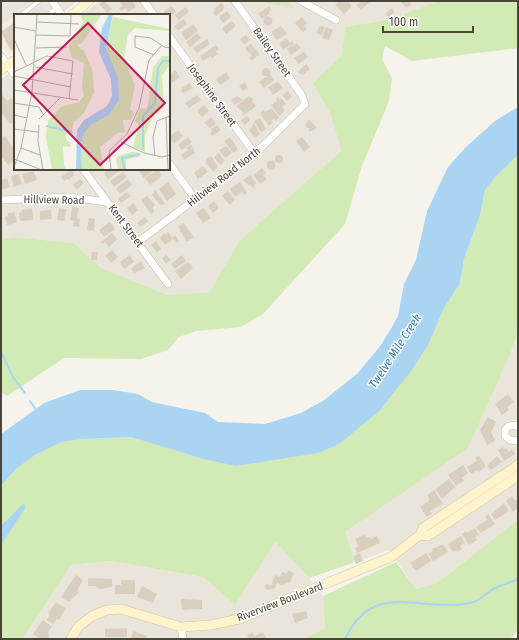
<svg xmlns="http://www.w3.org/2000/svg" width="519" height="640" viewBox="0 0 519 640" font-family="'Fira Sans Condensed',sans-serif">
<rect width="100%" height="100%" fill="#f6f3ec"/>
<!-- residential -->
<path fill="#eae5da" d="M1,1h34l-34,25z
M38,1h39l-17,14h-11z
M99,1h340l-52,19 -42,7 -3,28 -29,28 18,32 10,36 -102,90 -29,51 -42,3 -67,-27 -27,-25 -61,-6 -12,3v-161l14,-11v101h154v-154h-88z
M518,331v189l-81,63 -21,6 -27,-39 -34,12 -10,-30 57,-40 87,-94 22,-46z
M275,542l35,36 13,18 2,32 -22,11h-281l49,-74 40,-4 92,16 32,28z"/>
<!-- commercial -->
<path fill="#f7ead8" d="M15,16v33l-7,6 -7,-10v-19z"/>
<!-- green -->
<path fill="#d2eab5" d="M256,1h32l6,7z
M439,1h79v47l-106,13 -27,-15 -3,13 10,19 -3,23 -27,65 -17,58 -82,90 -22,13 -45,4 -17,6 -11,13 -27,9 -77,-1 -57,38 -6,-4v-152l12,-3 61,6 27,25 67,27 42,-3 29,-51 102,-90 -10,-36 -18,-32 29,-28 3,-28 42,-7z
M518,155v176l-7,21 -43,96 -123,84 10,30 -45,16 -35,-36 -40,63 -32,-28 -92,-16 -40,4 -49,74h-21v-153l15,-17 19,-14 27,-13 21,-3 48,-2 69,21 118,-5 125,-143 17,-27 4,-24 16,-44 5,-25 10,-13z
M518,520v110l-8,9h-207l22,-11 -2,-32 73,-34 20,27 21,-6z"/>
<!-- parking -->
<path fill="#e5e3e0" d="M38,1l12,14h-32z"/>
<!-- water -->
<path fill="#a9d4f2" d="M518,107v48l-23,22 -10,13 -5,25 -16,44 -4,24 -17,27 -15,35 -17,26 -32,40 -40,33 -21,9 -82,13 -36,-8 -69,-21 -48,2 -21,3 -27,13 -19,14 -15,17v-52l43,-31 36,-13h33l25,4 14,8 53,11 13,9 47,2 36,-11 22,-12 35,-28 23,-28 11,-18 6,-11 6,-32 12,-24 11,-49 21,-44 18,-20 29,-26z
M24,503l1,5 -24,37v-19z"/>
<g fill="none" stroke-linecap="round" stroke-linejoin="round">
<!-- stream -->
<path stroke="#a9d4f2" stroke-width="2" d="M1,352l12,25 12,16
M30,401l5,7
M345,639c28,-59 72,-28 119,-35 16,-2 17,-7 29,-15 7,-4 16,-6 23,-9l2,-3"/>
</g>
<!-- building -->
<path fill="#d8cfc1" d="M104,1l8,8 -5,4 -8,-9z
M120,1h12l4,6 -8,5 -3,-4 -4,3 -2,-3 4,-2z
M340,1h7l5,5 -8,8 -9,-9z
M363,1h8l-10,9 -5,-5z
M402,1h8l1,4 -5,3 -5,-6z
M221,3l3,3 -1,4 -7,6 -3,-3 2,-2 -1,-2z
M172,6l4,6 -7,5v-2h-5v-4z
M269,6l2,4 -2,2 1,1 -8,6 -4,-5z
M186,7l3,5 -11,8 -3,-5z
M392,8l3,4 -7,5 -3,-3z
M227,11l4,6 -8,6 -4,-6z
M263.5 21a4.5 4.5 0 1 1 9 0a4.5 4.5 0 1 1-9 0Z
M302,17l5,6 -3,3 3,3 -4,3 -8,-9z
M184,19l3,5 -8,6 -3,-1 -2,-3z
M232,21l4,5 -10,8 -4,-6z
M15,22v26l-4,3 -10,-19z
M193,24l5,7 -12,9 -5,-7z
M281,26l6,8 -10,6 -6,-8z
M320,26l5,1 -3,8 -6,-2z
M326,27l7,3 -4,10 -7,-2z
M197,33l4,5 -11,9 -4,-5z
M246,35l4,5 -6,4 -4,-5z
M287,38l3,5 2,-2 2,3 -11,5 -4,-5z
M207,39l3,5 -13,9 -4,-5z
M297,43l4,5 -10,7 -4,-6z
M251,44l4,5 -6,4 -4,-5z
M216,45l3,4 -3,2 2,3 -6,4 -2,-2 -7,5 -3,-5z
M256,49l3,5 -7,7 -3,-3 3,-2 -2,-3z
M304,52l4,5 -9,7 -5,-6z
M306,64l4,5 -7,6 -3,-1 -2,-2z
M262 72a4 4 0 1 1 8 0a4 4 0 1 1-8 0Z
M175,70l5,7 -10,7 -1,-9z
M226,72l4,7 -10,6 -4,-6z
M270,74l4,6 -10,8 -5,-6z
M245,82l3,6 -5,3 -4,-5z
M278,82l5,6 -10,7 -5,-8z
M189,83l4,5 -10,5 -2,-2 1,-3z
M288,91l4,6 -5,4 -5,-6z
M1,93l6,8 5,-3 3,4v19l-5,3 -9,-12z
M197,95l4,5 -12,8 -4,-5z
M237,96l6,4 -9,5 -3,-5z
M249,96l5,4 -2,1 4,5 -13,10 -1,-5 -6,-5z
M278,97l2,3 1,-2 5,6 -4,3 3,4 -6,5 -8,-11 6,-4 -1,-2z
M204,105l5,6 -7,6 -5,-6z
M272,108l7,10 -3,3 -2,-2 -3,2 2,2 -4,3 -9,-13 4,-3 1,2z
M247,116l3,5 -6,4 -3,-5z
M211,117l5,7 -6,4 -6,-5z
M260,118l6,11 -5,3 -7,-11z
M309,119l8,9 -7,4 -2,-2 2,-2h-3l-2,-3z
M254,123l6,11 -5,4 -6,-8z
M217,125l4,5 -9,6 -2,-3 2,-2 -1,-2z
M178,130l5,6 -9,8 -5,-7z
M5,136l10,14v12l-2,-1 -5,4 -7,-9v-17z
M188,137l4,5 -10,8 -4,-5z
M230,137l8,12 -5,4 -9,-12z
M302,137l8,10 -6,5 -8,-11z
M191,144l4,9 -11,7 -3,-5 7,-5 -2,-2z
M226,146l6,7 -7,5 -6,-8z
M219,153l6,8 -5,4 -6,-8z
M275 159a4 4 0 1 1 8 0a4 4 0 1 1-8 0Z
M211,156l7,11 -4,5 -8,-9 1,-4z
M266.5 165a4.5 4.5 0 1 1 9 0a4.5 4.5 0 1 1-9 0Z
M203,166l5,6 -10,7 -4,-6z
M262,168l4,5 -3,2 4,4 -7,5 -7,-9z
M72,169l2,6 -5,5 -1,-1 -4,2 -3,-4z
M110,169h11v1l-13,9 -4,-6z
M142,169h14l-12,9 -5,-7z
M158,169l4,7 -12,9 -5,-7z
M34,171l3,9 -12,4 -3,-10z
M123,172l4,5 -13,10 -4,-6z
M18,174l4,10 -8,3 -3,-11z
M250,175l6,8 -3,5 -10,-8z
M7,178l3,9 -9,3v-10z
M80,179l4,4 -7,7 -4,-5z
M128,179l4,6 -12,9 -4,-6z
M168,182l8,12 -9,7 -8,-12z
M240,182l7,11 -3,2 -2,-3 -7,5 -5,-8z
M155,190l10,13 -4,3 -9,-11z
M228,191l7,9 -5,5 -8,-9z
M127,192l4,4 -10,7 -3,-4z
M147,196l8,9 -2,2 1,5 -3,2 -10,-14z
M214,201l5,7 -6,5 -5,-7z
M133,203l5,7 -6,5 -5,-7z
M72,207l7,1 -2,10 3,1 -1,8 -6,-1 1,-5 -4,-1z
M59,208l7,1 -1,12 -8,-1z
M204,208l7,10 -8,5 -7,-10z
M32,209l1,11 -13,1 -1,-8 3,-1v-2z
M51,210l1,9 -12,1v-9z
M15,212l2,11 -10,2 -2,-8 3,-1v-3z
M145,217l3,4 -8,6 -3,-4z
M89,218l6,1 -1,12 -7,-1z
M110,222l5,7 -11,8 -5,-7z
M184,223l10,14 -7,5 -9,-15z
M168,232l4,6 3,-3 4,6 -3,2 -3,-4 -8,6 -5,-7 4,-5 1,2z
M112,233l5,6 -8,8 -4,-5 -3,2 -1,-2z
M156,241l5,8 -4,3 -6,-7z
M112,250l6,7 -7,6 -6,-7z
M92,252h6l-1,8h-6z
M130,255l4,7 -10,7 -4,-7z
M166,255l5,5 -5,4 -4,-6z
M182,255l4,6 -11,8 -4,-5z
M141,261l4,7 -11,5 -3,-5z
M188,262l5,6 -12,11 -6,-8z
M508,394l6,8 -7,5 2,3 -7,5 -7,-11z
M488,417l8,5 -5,10 4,9 -8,4 -7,-15z
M503,447l1,2 2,-1 3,4 3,-3 3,5 -11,7 -6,-11z
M479,456l7,10 -7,6 -3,-1 -5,3 -4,-7 10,-6 -2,-3z
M497,456l5,6 -11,8 -4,-5z
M463,465l5,8 -6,5 2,3 -8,5 -8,-11z
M449,479l6,8 -13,12 -7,-10z
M434,490l9,14 -13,7 2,3 -5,3 -7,-10 10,-7 -3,-5z
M512,496l3,5 3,-2v9l-5,4 -7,-11z
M504,503l5,8 -14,9 -4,-6z
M488,514l7,10 -14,9 -5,-6 11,-7 -2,-3z
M475,528l4,7 -4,2 2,3 -8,5 -7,-11 4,-3 1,2z
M365,535l2,3 3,-1 1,2 6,-3 3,7 -23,10 -2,-5 3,-2 -3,-7z
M461,536l4,7 -5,3 2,3 -5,3 -1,-2 -3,2 -5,-8z
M443,544l5,8 -15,9 -5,-7 5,-3 -1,-2z
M360,553l3,8 -7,3 -3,-8z
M426,553l5,8 -15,10 -6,-8z
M288,570l6,3 -4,9 -8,3 -5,-2 -2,5 -7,2 -4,-2 2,-4 5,2 4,-11 5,2 2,-5 5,2z
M76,575l7,5 -6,11 2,1 -10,10 -8,-5z
M88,578l24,1v8l-12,2 -5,-3h-7z
M121,580h14v14h-20v-9h6z
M142,586l15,8 -4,9 -16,-6z
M181,599l21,1v9l-20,1z
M56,602l10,6 -7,12 -2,-1 -4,5 -6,-4 3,-6 -2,-1z
M306,611l2,7 -13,5 -3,-9z
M43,620l9,7 -4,5 1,7h-9l-7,-5z
M127,628v9h-22v-8z
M133,631l14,5 -1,3h-15z
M253,632l1,4 9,-4 3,7h-17l-2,-4z"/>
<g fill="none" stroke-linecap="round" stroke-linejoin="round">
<!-- lane casing -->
<g stroke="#c2bbae" stroke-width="4.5">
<path id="lane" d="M21,15l18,-14
M47,15l10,-7"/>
</g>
<!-- street casing -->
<g stroke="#c2bbae" stroke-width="8">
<path id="street" d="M52,1l10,14
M144,1l10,14
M301,1l35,19
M169,36l86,118
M1,56l14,19
M169,163l27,37
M83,169l85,115
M1,200l68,-3 38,5
M138,242l117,-88 50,-50 -4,-10 -66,-93
M518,427l-3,-2 -6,1 -4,4v6l5,4 8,1
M181,627l2,12"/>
</g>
<!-- secondary casing -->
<g stroke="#d6c79b" stroke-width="10">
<path id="secondary" d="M72,15l17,-14
M1,70l14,-10
M420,535l8,1 90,-60
M71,639l7,-12 14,-11 15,-6 14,-1 60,18 30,-2 28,-6 152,-62 29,-22 3,-7 95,-63"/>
</g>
<!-- lane -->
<use href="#lane" stroke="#fff" stroke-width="3.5"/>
<!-- street -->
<use href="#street" stroke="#fff" stroke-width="7"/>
<!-- secondary -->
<use href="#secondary" stroke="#fff3cd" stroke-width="9"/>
</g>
<g text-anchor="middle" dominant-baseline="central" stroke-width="3" stroke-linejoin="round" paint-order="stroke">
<!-- street labels -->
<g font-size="11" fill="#4b4439" stroke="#fff">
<text transform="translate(272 52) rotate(55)">Bailey Street</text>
<text transform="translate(212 95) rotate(54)">Josephine Street</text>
<text transform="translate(224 177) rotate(-38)">Hillview Road North</text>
<text transform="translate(54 200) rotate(1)">Hillview Road</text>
<text transform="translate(126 226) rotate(53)">Kent Street</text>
<text transform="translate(280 602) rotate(-21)">Riverview Boulevard</text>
</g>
<!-- water labels -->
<g font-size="12" font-style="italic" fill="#2e7ab2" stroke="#fff">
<text transform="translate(395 351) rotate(-57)">Twelve Mile Creek</text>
</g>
</g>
<!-- overview -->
<g transform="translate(14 14)">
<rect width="156" height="156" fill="#f6f3ec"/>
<path d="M66,0h22l-20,29 -5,2 7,6 9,21 1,21 -10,20 -10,9 -3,12 -6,1 2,6 4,2 -1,4 -7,-1 1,19 3,5h-15l-6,-32 2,-17 13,-14 18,-5 5,-6 -2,-9 2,-24 -12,-5 -3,-11 14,-25zM99,3l57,12v2l-35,-3 -7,7 -4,22 11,28 -5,25 5,3 -4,7h-8l2,12 -7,1 -18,14 4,23h-22l-1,-28 3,-9 8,-9 17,-9 10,-15 -1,-23 -12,-29zM148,42h8v8l-8,12 2,31 -12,11 -7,18v16l-12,-5 6,-22 -4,-4 5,-13 6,1 2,-4 5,-38zM118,138l9,1 -1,3 -14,4v10h-8l-2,-13z" fill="#d2eab5"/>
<path d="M95,0h4l-7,34 12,29 1,23 -10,15 -17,9 -8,9 -3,9 1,28h-6l1,-40 7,-10 23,-14 5,-10 -1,-17 -12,-27 3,-24z" fill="#a9d4f2"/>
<path fill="none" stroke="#a9d4f2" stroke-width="2" d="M32,112l27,6M129,135v-33l12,-13 3,-35 5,-7h7M111,156l-3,-12 18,-4"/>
<path fill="none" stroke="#b2ada4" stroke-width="1" d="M23,8l42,2M0,13l22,4M22,21l34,1 1,-22M0,25l12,26M22,34l31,-1M140,41l-19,-8v-11l16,2 13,9 6,1M21,53l38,7M0,58l33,-16 26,5 -4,38M0,62l57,11M0,76l64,10M0,89l25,4 4,7M0,101l13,3M152,103l2,53M25,105l21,-21M25,111l-1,16 5,29M0,115l24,3M107,128l23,11 18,4 8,-2M7,134l19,7M141,142l-2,-19 4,-16 13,-5M0,145l28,11M0,153l7,-19 11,-56 5,-78M97,156l-2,-19 18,-17 12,-26 10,-48 13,-15"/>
<path fill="#c2185b" fill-opacity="0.15" stroke="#c2185b" stroke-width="2" d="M74,9l77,80 -65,62 -77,-80z"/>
<rect width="156" height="156" fill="none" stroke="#4b4439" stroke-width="2"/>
</g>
<!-- border -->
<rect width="519" height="640" fill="none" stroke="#4b4439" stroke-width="4"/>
<!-- scale -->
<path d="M383 26v6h90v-6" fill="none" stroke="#4b4439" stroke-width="2"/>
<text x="389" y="26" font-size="12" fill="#4b4439" stroke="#ffffff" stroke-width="3" paint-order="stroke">100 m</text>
</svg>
